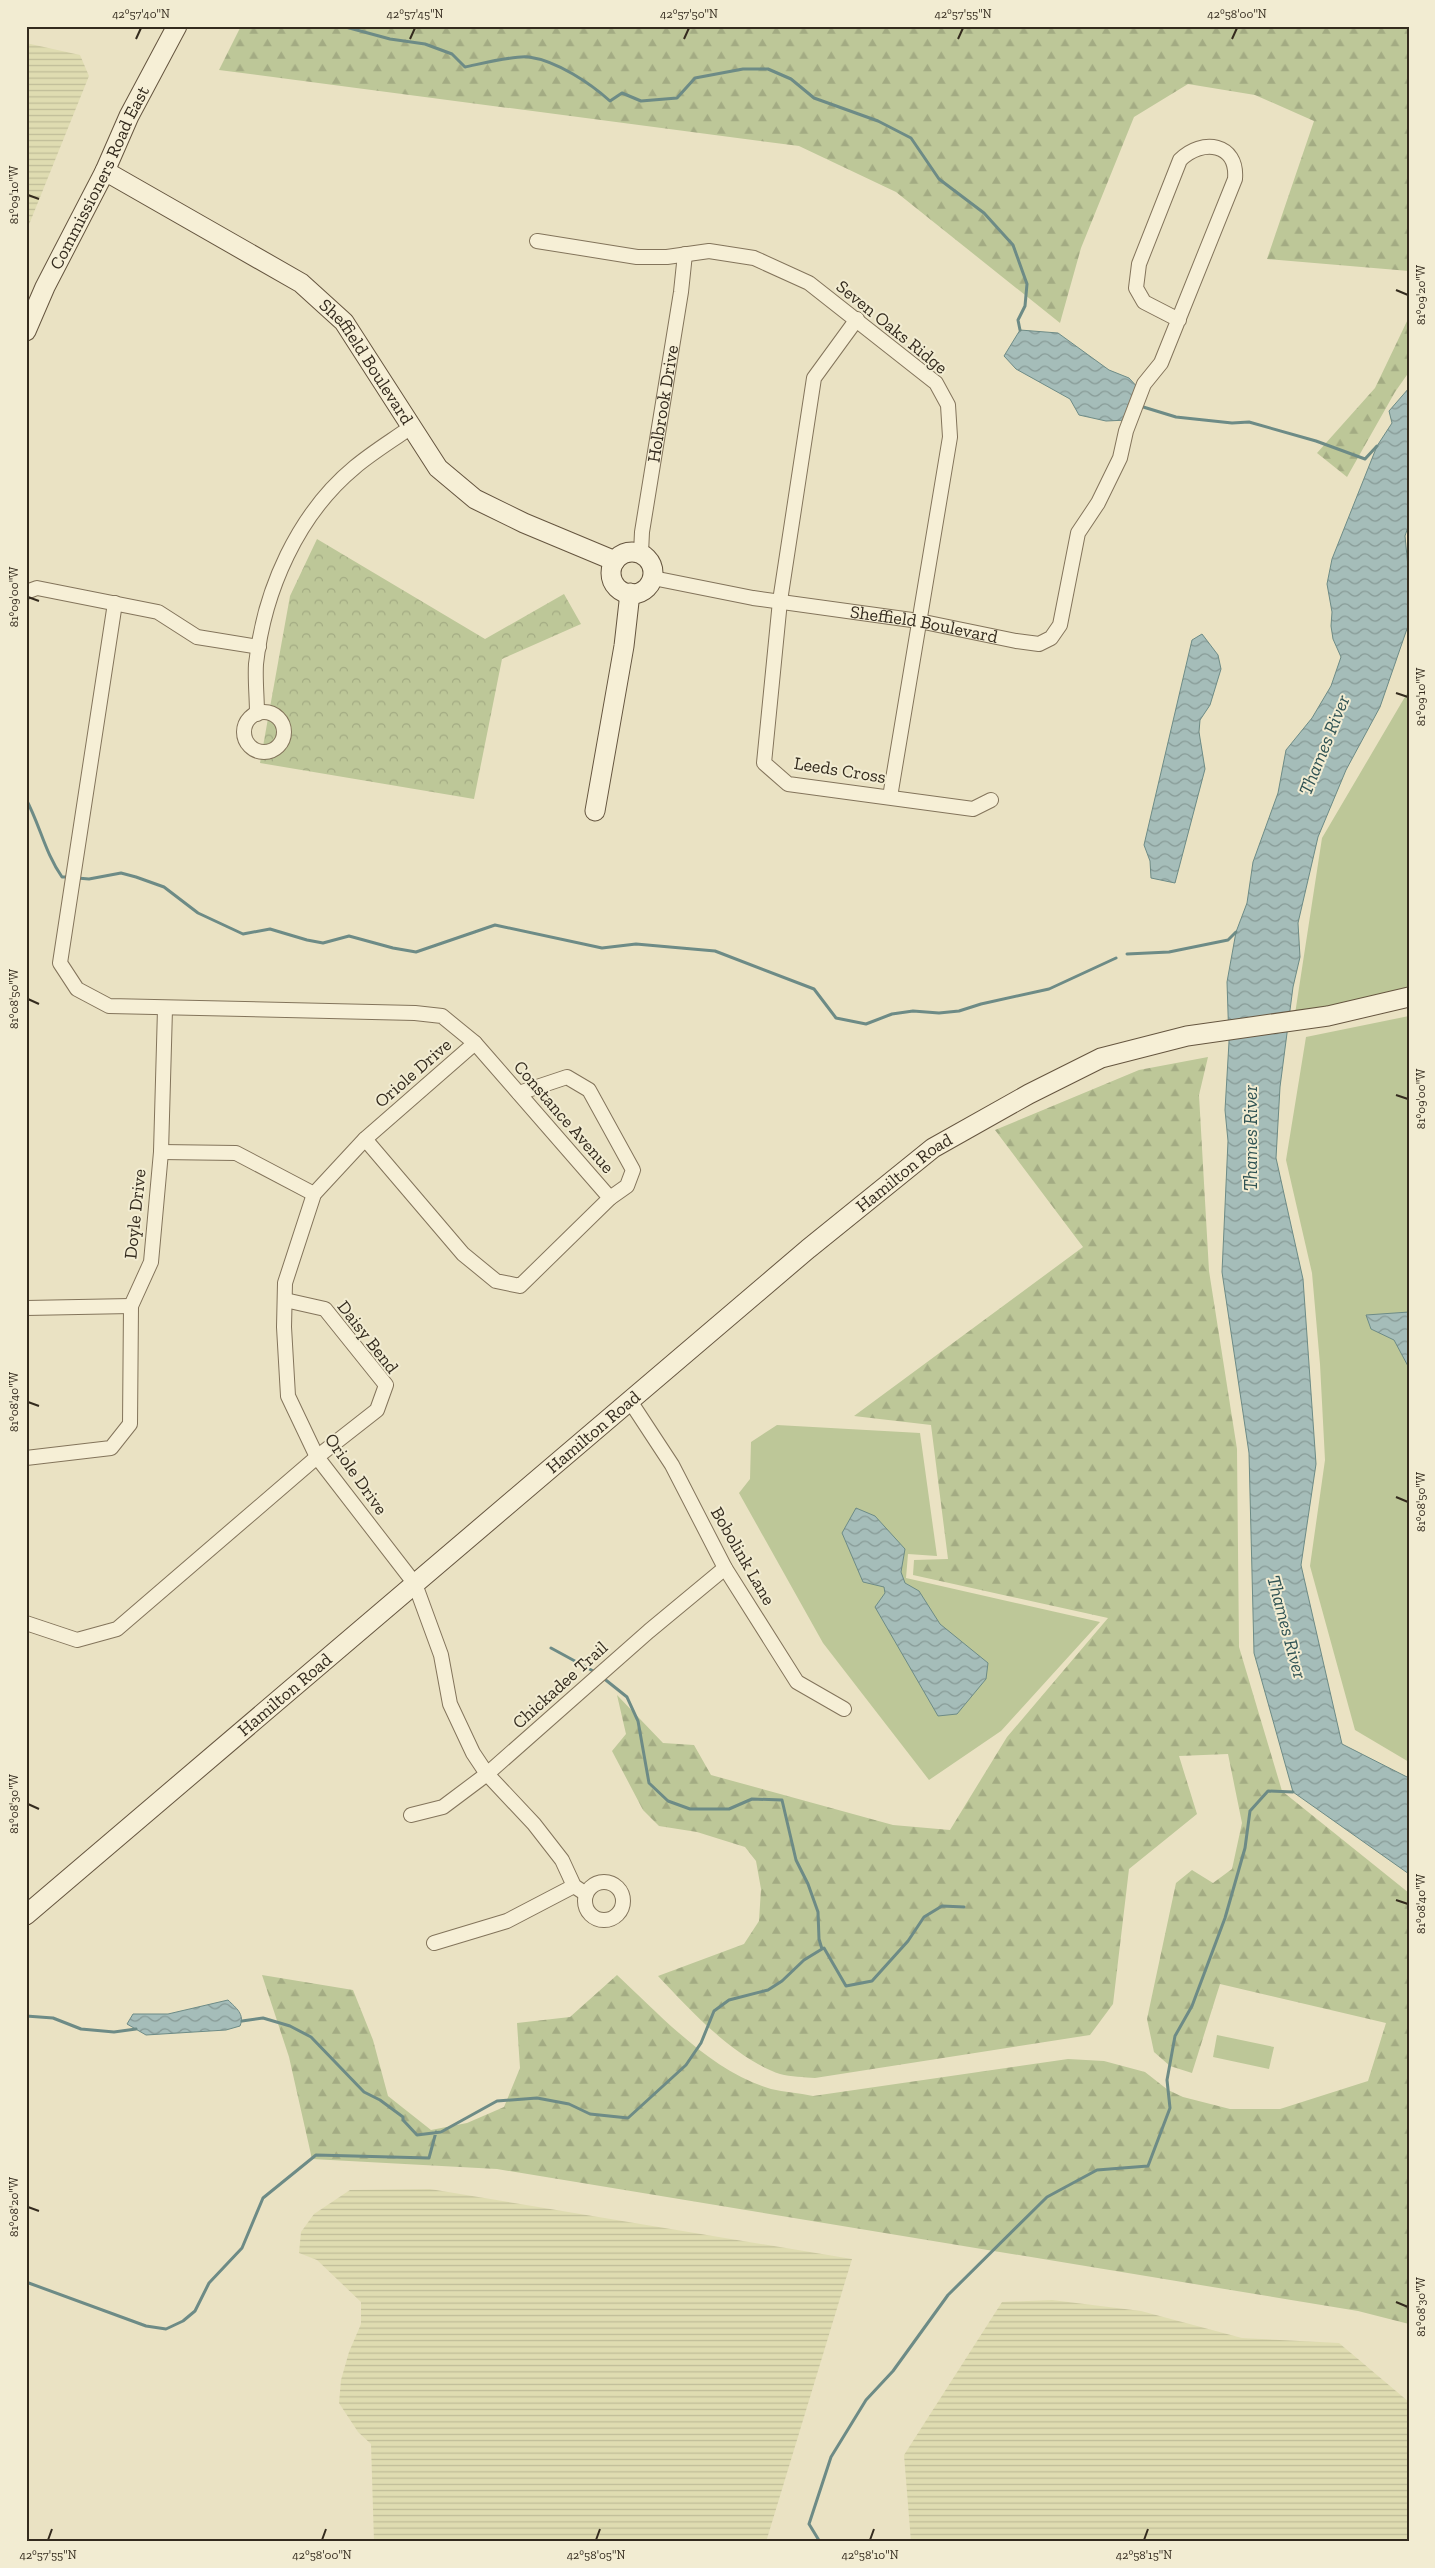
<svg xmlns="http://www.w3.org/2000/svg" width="1435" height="2568" viewBox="0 0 1435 2568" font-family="'Zilla Slab',serif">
<defs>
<pattern id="farmland-rules" width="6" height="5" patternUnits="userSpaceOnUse" patternTransform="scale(1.25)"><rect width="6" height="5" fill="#dfdcb1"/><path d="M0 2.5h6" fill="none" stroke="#c0bd98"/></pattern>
<pattern id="forest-firs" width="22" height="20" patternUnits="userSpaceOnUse" patternTransform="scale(1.25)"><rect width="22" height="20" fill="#bdc798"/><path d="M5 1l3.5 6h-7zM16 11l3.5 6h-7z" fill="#a3ab83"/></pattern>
<pattern id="park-crowns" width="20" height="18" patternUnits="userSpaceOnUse" patternTransform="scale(1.25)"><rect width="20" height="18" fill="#bdc798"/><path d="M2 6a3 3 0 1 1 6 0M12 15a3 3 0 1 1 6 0" fill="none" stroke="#a3ab83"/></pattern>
<pattern id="water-waves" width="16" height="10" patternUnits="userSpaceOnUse" patternTransform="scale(1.25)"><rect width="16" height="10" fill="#a5bdb9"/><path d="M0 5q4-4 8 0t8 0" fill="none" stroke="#879a96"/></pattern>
</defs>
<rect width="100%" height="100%" fill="#eae2c3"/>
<!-- farmland -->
<path fill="url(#farmland-rules)" d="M26,43l54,12 9,21 -63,156z
M430,2189l422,70 -86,283h-392l-3,-98 -13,-12 -19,-29 2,-23 8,-28 12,-28v-22l-44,-42 -18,-7 2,-21 13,-18 36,-24z
M1052,2300l89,11 101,27 97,5 70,59v140h-498l-7,-87 98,-153z"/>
<!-- grass -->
<path fill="#bdc798" d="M1409,690v299l-114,25 27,-176z
M1409,1016v746l-54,-32 -45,-164 15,-106 -5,-96 -8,-91 -26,-113 20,-123z
M777,1425l143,8 17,123 -29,-2 -2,24 194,44 -99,109 -72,49 -106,-137 -84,-150 11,-14 1,-37z
M1217,2035l57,12 -5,22 -56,-12z"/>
<!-- forest -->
<path fill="url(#forest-firs)" d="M241,26h1168v245l-142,-12 47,-138 -59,-26 -67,-11 -54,33 -53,131 -21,75 -164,-131 -97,-46 -580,-76z
M1409,317v55l-14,20 -48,85 -30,-24 58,-65z
M1208,1057l-9,38 10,176 28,178 2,198 43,144 127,102v431l-51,-13 -861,-142 -185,-10 -23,-102 -27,-82 91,15 20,50 15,56 43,34 36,-7 37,-16 16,-39 -3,-45 53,-6 47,-42c44,41 95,97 154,114 13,3 28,4 42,7l255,-37 36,2 41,11 23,18 15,7 47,12h50l88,-28 18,-58 -166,-39 -28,89 -22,-7 -16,-14 -7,-33 29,-136 16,-13 21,13 19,-14 10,-46 -14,-69 -49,2 18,58 -68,55 -16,135 -23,31 -275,43c-11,-1 -24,-1 -35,-4 -46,-16 -89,-63 -122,-98l86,-32 15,-23 2,-32 -5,-28 -11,-14 -48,-15 -38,-6 -16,-16 -31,-59 14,-17 -9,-39 46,48 31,2 17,30 182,50 57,5 57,-93 101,-119 -195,-43 1,-15 34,-1 -17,-134 -77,-9 229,-169 -88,-117 144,-60z"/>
<!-- park -->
<path fill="url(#park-crowns)" d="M317,539l168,100 79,-45 17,30 -79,35 -28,140 -214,-36 30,-167z"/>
<!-- water -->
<path fill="url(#water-waves)" stroke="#6d8b86" d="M1020,330l38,3 51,37 20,8 12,13 -13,29 -22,1 -27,-6 -9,-16 -54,-30 -12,-13z
M1409,388v136l-4,12 4,41v46l-29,84 -34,63 -28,67 -20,86 2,34 -7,30 -13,100 -4,71 27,121 13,185 -15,101 41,179 67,34v96l-116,-82 -39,-139 -5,-200 -27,-181 6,-131 -3,-31 4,-68 -2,-60 9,-50 11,-29 6,-41 25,-69 8,-43 26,-32 19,-32 10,-29 -8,-18 -2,-13 1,-14 -5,-28 5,-25 45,-113 15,-23 -3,-12z
M1202,634l16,21 3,14 -11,36 -10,15 -1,12 6,37 -30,114 -24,-5 -1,-17 -6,-16 48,-205z
M1409,1312v56l-15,-28 -23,-11 -5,-14z
M856,1508l19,8 30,33 -4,23 4,11 14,8 21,33 48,39 -2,16 -29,35 -19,2 -63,-109 10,-14 -1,-6 -21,-5 -21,-49z
M228,2000c8,8 17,14 12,26l-14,4 -80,5 -19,-11 6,-10h35z"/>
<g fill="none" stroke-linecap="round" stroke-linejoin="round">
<!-- stream -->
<path stroke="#6d8b86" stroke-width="3" d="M342,26l48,13 35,5 27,10 13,13c15,-3 50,-12 64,-10 28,4 61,26 81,44l12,-8 19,8 36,-3 18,-20 48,-9h25l23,10 23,19 64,23 33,17 28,41 45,34 29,32 14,39 -2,22 -7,14 2,10
M1140,406l36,11 56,6 17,-1 67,19 49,18 12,-13
M26,799c14,26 19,54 36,78h8
M77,878l12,1 32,-6 15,4 28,10 34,26 45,21 27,-5 37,11 16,3 26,-7 44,12 23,4 79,-27 107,23 34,-4 79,7 99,38 22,29 30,6 26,-10 21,-3 26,2 20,-2 22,-7 68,-15 67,-31
M1127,954l42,-2 59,-12 8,-8
M551,1648l44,24
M602,1677l25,20 11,24 11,62 19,18 22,8h39l23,-10 30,1 14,60 12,24 10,28 1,27 3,10 2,-1 22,38 26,-5 36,-40 16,-24 18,-11 22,1
M26,2016l27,2 28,11 33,3 22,-3
M242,2021l21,-3 27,8 21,11 53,55 16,8 23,17v3l14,15 24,-3 56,-31 40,-3 32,6 21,10 38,4 58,-53 15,-22 13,-32 15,-11 39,-10 14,-9 22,-21 18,-11
M26,2282l120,44 20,3 17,-8 12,-10 14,-28 33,-35 21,-50 53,-43 113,3 7,-26
M820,2542l-11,-18 22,-67 35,-57 27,-29 55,-76 99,-98 50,-27 51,-4 22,-58 -3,-28 8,-44 17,-30 33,-88 20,-70 5,-37 18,-20 25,1"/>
<!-- street casing -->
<g stroke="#83745b" stroke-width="16">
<g id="street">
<path d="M537,241l100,16h30l42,-6 45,7 55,25 127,100 12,22 2,32 -60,360"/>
<path d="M857,319l-43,59 -34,223 -16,162 24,21 185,25 18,-9"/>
<path id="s1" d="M641,553l1,-21 39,-240 4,-38"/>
<path id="s2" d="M653,578l100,20 166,23 97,20 23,3 12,-6 9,-13 18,-92 20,-30 22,-45 6,-27 18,-47 17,-21 74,-184c3,-36 -33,-41 -55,-19l-41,104 -3,24 8,14 35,18"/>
<path d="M26,592l11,-4 121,24 39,25 62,10"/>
<path d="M115,603l-55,360 17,26 32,17 306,7 27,3 33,27 135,155 -90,88 -24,-5 -33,-27 -98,-115"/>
<circle cx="264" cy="732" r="20"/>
<path d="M257,714c0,-17 -2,-34 -1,-50 8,-74 42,-150 99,-197 18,-15 38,-27 56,-40"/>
<path d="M475,1043l-110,96 -51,55 -29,89 -1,44 4,69 29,61 98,127 26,71 9,49 23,49 14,21 47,50 28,36 12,26 12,8"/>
<path d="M519,1093l48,-16 22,13 44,80 -6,16 -17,12"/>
<path d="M161,1152l75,1 78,41"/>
<path d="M26,1308l105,-2"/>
<path d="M630,1401l42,64 53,103 72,114 47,27"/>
<path d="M26,1458l85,-10 19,-24 1,-118 20,-44 10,-110 4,-143"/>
<path d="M26,1623l51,17 40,-11 200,-172 60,-47 9,-25 -61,-76 -40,-9"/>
<path d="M411,1815l32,-8 44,-33 162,-143 76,-63"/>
<circle cx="604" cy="1901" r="19"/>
<path d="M434,1943l73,-22 67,-35"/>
</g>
</g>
<!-- secondary casing -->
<g stroke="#65553f" stroke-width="21">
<g id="secondary">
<path id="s3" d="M105,171l196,112 43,39 94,146 37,31 49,24 91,38"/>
<path id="s4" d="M26,331l19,-44 60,-116 24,-55 48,-90"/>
<circle cx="632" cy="573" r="21"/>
<path d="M595,811l29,-165 6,-53"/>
<path id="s5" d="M26,1915l782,-666 125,-101 96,-54 72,-36 86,-22 141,-20 81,-19"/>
</g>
</g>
<!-- street -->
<use href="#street" stroke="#f6efd6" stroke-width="14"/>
<!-- secondary -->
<use href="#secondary" stroke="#f6efd6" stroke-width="19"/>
</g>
<!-- ticks -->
<path fill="none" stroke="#342b1e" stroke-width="2" d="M136,39l5,-11M410,39l5,-11M684,39l5,-11M958,39l5,-11M1232,39l5,-11M28,195l11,4M1396,290l12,5M28,597l11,4M1396,693l12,4M28,999l11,5M1396,1095l12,4M28,1402l11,4M1396,1497l12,5M28,1804l11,5M1396,1900l12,4M28,2207l11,4M1396,2302l12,5M48,2540l4,-11M322,2540l4,-11M596,2540l4,-11M870,2540l4,-11M1144,2540l4,-11"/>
<g text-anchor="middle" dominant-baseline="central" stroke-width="4" stroke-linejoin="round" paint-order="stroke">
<!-- street labels -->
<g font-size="18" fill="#342b1e" stroke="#f2ecd2">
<text stroke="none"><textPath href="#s4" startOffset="170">Commissioners Road East</textPath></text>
<text transform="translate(892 327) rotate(39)">Seven Oaks Ridge</text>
<text stroke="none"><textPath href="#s3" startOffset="329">Sheffield Boulevard</textPath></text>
<text stroke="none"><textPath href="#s1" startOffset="151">Holbrook Drive</textPath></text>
<text stroke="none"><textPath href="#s2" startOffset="275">Sheffield Boulevard</textPath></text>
<text transform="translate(840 770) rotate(9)">Leeds Cross</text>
<text transform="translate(413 1073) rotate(-41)">Oriole Drive</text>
<text transform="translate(564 1117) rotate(49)">Constance Avenue</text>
<text stroke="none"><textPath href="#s5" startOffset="1150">Hamilton Road</textPath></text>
<text transform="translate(135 1214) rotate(-84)">Doyle Drive</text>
<text transform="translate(368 1337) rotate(52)">Daisy Bend</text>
<text stroke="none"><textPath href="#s5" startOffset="745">Hamilton Road</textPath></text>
<text transform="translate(356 1474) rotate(55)">Oriole Drive</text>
<text transform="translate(743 1556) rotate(60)">Bobolink Lane</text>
<text transform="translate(560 1685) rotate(-42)">Chickadee Trail</text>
<text stroke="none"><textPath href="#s5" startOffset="340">Hamilton Road</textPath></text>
</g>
<!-- water labels -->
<g font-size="19" font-style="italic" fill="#2f5253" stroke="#f2ecd2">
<text transform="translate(1324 745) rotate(-68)">Thames River</text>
<text transform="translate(1250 1138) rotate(-90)">Thames River</text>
<text transform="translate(1287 1627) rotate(75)">Thames River</text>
</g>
</g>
<!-- border -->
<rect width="1435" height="2568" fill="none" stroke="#f2ecd2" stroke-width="55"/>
<rect x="28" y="28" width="1380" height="2512" fill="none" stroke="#342b1e" stroke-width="2"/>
<g font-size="12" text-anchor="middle" fill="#342b1e">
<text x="141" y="18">42°57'40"N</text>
<text x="415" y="18">42°57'45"N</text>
<text x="689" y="18">42°57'50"N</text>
<text x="963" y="18">42°57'55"N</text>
<text x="1237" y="18">42°58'00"N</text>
<text transform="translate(14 195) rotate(-90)" y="4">81°09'10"W</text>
<text transform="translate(1421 295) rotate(-90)" y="4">81°09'20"W</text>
<text transform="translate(14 597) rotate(-90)" y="4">81°09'00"W</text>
<text transform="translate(1421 697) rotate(-90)" y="4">81°09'10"W</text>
<text transform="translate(14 999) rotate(-90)" y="4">81°08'50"W</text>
<text transform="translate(1421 1099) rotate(-90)" y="4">81°09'00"W</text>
<text transform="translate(14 1402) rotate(-90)" y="4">81°08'40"W</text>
<text transform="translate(1421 1502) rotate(-90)" y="4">81°08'50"W</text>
<text transform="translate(14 1804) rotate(-90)" y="4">81°08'30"W</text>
<text transform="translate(1421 1904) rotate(-90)" y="4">81°08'40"W</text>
<text transform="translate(14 2207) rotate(-90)" y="4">81°08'20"W</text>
<text transform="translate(1421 2307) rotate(-90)" y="4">81°08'30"W</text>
<text x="48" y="2559">42°57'55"N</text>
<text x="322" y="2559">42°58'00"N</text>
<text x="596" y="2559">42°58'05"N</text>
<text x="870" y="2559">42°58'10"N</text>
<text x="1144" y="2559">42°58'15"N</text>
</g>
</svg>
